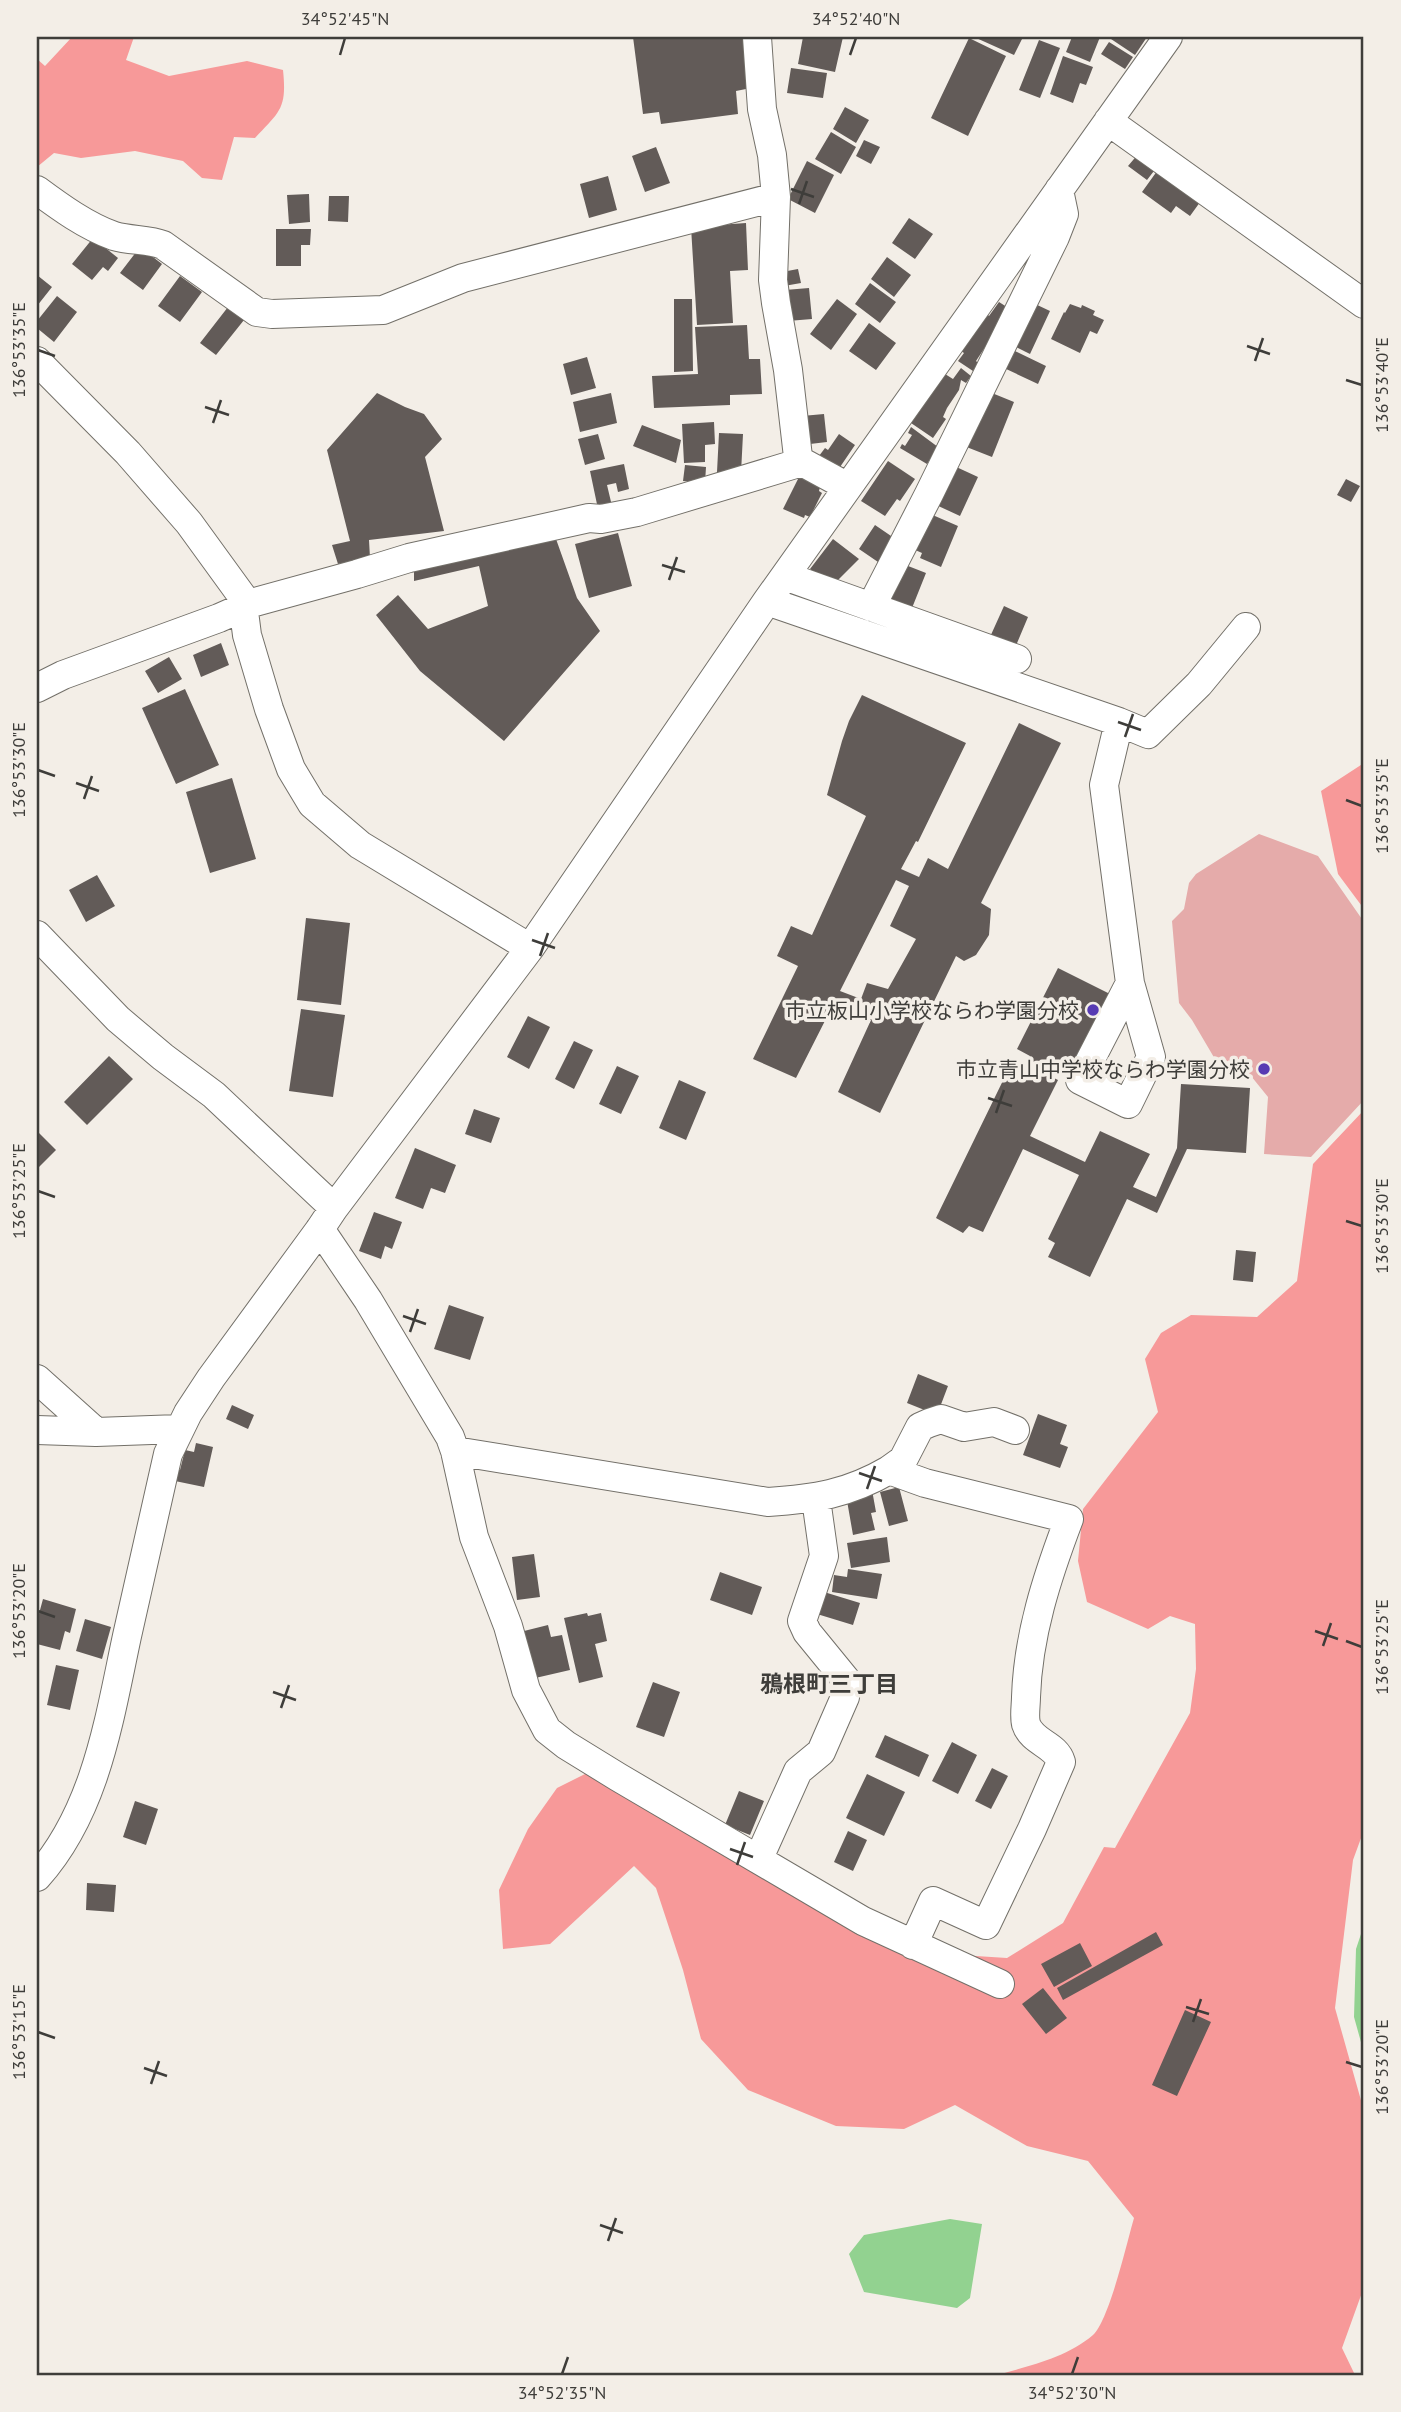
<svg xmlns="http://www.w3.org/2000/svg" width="1401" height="2412" viewBox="0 0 1401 2412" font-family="'PT Sans','Noto Sans JP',sans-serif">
<rect width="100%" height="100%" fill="#f3eee7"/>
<!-- green -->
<path fill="#e5abaa" d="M1259,834l59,22 46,66v178l-53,57 -47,-3 4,-57 -21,-26h-25l-30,-51 -13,-17 -7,-82 12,-12 5,-26 7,-9z"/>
<!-- forest -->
<path fill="#f79999" d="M72,37h62l-8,23 43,16 78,-15 36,9c4,39 -3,41 -28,68l-21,-1 -12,43 -20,-2 -19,-17 -48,-10 -54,7 -27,-5 -17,14v-108l8,7z
M1364,763v146l-26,-35 -17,-83z
M1364,1110v720l-11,30 -18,148 29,103v176l-22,61 13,27h-357c33,-10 68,-17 95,-40 16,-14 34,-93 41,-117l-46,-57 -61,-15 -72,-41 -51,24 -68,-3 -88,-36 -47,-51 -18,-69 -27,-82 -22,-22 -84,78 -47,5 -4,-59 29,-61 29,-41 36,-18 305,181 109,7 56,-35 41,-76 11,1 75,-135 6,-44 -1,-45 -25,-8 -22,13 -61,-27 -9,-41 5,-52 75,-97 -13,-53 16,-26 30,-18 66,2 40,-36 16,-117z"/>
<!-- water -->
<path fill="#92d290" d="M1364,1925v128l-10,-36 2,-68z
M950,2219l32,5 -12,74 -13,10 -93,-16 -15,-38 15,-19z"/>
<!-- building -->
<path fill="#625b58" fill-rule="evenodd" d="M633,37h111l7,51 -15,3 2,23 -77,10 -2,-12 -16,2z
M803,37h40l-8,35 -37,-8z
M974,37h49l-9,18z
M1072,37h28l-10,25 -24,-10z
M1108,37h39l-12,18z
M969,38l37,18 -38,80 -37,-18z
M1039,40l21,8 -20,50 -21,-8z
M1109,42l24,15 -8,12 -24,-15z
M1063,56l30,11 -7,18 -6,-2 -7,20 -23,-9z
M791,68l36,5 -4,25 -36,-5z
M845,107l24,13 -13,23 -23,-14z
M831,132l25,15 -15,27 -26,-15z
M864,140l16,7 -9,17 -15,-8z
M656,147l14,36 -25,9 -13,-36z
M1139,153l18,14 -10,13 -19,-14z
M807,161l27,14 -19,38 -27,-14z
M1160,167l43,31 -13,18 -14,-10 -5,7 -29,-21z
M608,176l9,34 -28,8 -9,-34z
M309,194l1,28 -21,2 -2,-29z
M329,196h20l-1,26 -20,-1z
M909,218l24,16 -18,25 -23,-16z
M746,223l2,47 -18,1 3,52 -36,2 -6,-98z
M276,229h35l-1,16h-9v21h-25z
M93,238l25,20 -10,13 -5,-4 -11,13 -20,-16z
M140,247l22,17 -19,26 -23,-17z
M887,257l24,18 -17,22 -23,-18z
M798,269l3,14 -17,3 -2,-14z
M37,275l15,12 -15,19z
M180,276l22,16 -22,30 -22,-16z
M870,283l26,19 -16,21 -25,-19z
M809,288l3,31 -24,2 -3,-31z
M57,296l20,16 -23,30 -17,-14v-7z
M674,299h18l1,72 -19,1z
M837,299l20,15 -26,36 -21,-16z
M999,302l11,7 -34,52 2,2 -5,8 -15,-10 6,-8 -3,-2 26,-37 2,2z
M1033,303l17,8 -20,43 -18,-9z
M1070,304l11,4 1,-3 13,6 -2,4 11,5 -7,14 -7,-3 -10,22 -29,-14 13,-27 1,1z
M228,307l16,13 -28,35 -16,-12z
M869,323l27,20 -20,27 -27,-19z
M747,325l2,34h11l2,35 -32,1v10l-76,3 -2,-32 46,-2 -3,-47z
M1013,350l33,16 -8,18 -34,-16z
M587,357l9,31 -25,7 -8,-31z
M961,368l10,8 -5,7 -5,-3 -2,10 -12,18 -4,9 3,2 -13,19 -22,-15 34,-49 8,5z
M987,391l27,11 -22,55 -28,-11z
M377,393l28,14 19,7 18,25 -17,18 19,74 -75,9 1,18 -32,6 -6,-19 18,-4 -23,-91z
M611,393l6,30 -37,9 -7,-30z
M824,414l3,28 -17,2 -8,-28z
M714,422l1,22 -10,1v17l-21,1 -2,-39z
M642,425l39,15 -5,23 -43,-17z
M911,427l27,20 -11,17 -27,-16 2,-4 3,2 7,-11 -4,-2z
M719,433l24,1 -2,39 -24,-1z
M598,434l7,25 -20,6 -7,-26z
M839,434l16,11 -17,25 -19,-14 6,-8 3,2z
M888,461l27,18 -15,22 -3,-2 -12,17 -24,-15z
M624,464l5,25 -11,3 -2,-9 -9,2 5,21 -14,3 -8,-38z
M685,465l21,2 -1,16 -22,-2z
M952,465l26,12 -18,39 -26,-12z
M799,477l21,10 -1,4 3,2 -12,24 -5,-2 -1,3 -21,-9z
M1346,479l14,7 -9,16 -14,-7z
M928,513l30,13 -17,41 -21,-9 2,-5 -9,-4z
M875,525l19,13 -16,24 -19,-13z
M618,533l14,53 -43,12 -14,-54z
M556,539l21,59 23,33 -96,110 -84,-70 -44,-56 22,-20 30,34 60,-23 -9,-40 -65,15v-12z
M833,539l26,20 -27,27 -22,-17z
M903,564l23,9 -16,40 -23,-9z
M1004,606l24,11 -13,31 -25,-11z
M221,643l8,22 -28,12 -8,-22z
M169,657l13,22 -24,14 -13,-22z
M185,689l34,76 -43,19 -34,-76z
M862,695l104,48 -48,99 -2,-1 -15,28 18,8 9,-19 20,11 71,-146 42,20 -80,160 10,6 -2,26 -13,20 -12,6 -8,-5 -76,157 -42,-21 33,-72 -37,-17 -38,75 -43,-19 45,-93 -21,-10 14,-30 21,9 54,-119 -39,-21 15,-54 7,-20zM896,880l13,6 -19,40 26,13 -28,50 -21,-6 -6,16 -21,-8z
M232,778l24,81 -46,14 -24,-81z
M97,875l18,31 -29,16 -17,-32z
M306,918l44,5 -9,82 -44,-5z
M1058,968l52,26 -41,81 -27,-13 -4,8 20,10 -28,56 55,26 15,-31 50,23 -17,33 23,10 21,-49 4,-64 69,4 -4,65 -59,-4 -30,64 -30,-14 -37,78 -42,-20 7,-14 -7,-4 31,-64 -56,-26 -40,83 -14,-6 -6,7 -27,-15 78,-160 12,6 4,-8 -13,-7z
M301,1009l44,6 -12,82 -44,-6z
M528,1016l22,11 -21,42 -22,-12z
M574,1041l19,9 -19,39 -19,-10z
M109,1056l24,23 -46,46 -23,-23z
M617,1066l22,10 -18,38 -22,-10z
M679,1080l27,12 -20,48 -27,-12z
M474,1109l26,9 -9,25 -26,-9z
M37,1131l19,19 -19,19z
M415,1148l41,17 -11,28 -14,-5 -8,21 -28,-11z
M374,1212l28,10 -10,27 -7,-3 -4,13 -22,-8z
M1236,1250l20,2 -3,30 -20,-2z
M449,1305l35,12 -14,43 -36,-11z
M918,1374l30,12 -11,29 -30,-12z
M232,1405l22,10 -6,14 -22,-10z
M1038,1414l29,11 -7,19 8,3 -8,21 -37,-13z
M196,1443l17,4 -9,40 -29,-6 3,-11h2l5,-20 9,2z
M899,1487l9,34 -19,5 -9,-34z
M872,1490l4,22 -5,1 4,17 -22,5 -7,-40z
M887,1537l3,25 -39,6 -4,-25z
M534,1554l6,43 -23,3 -5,-43z
M848,1569l34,5 -5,25 -45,-7 2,-17 13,2z
M720,1572l42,15 -10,28 -42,-15z
M824,1592l36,11 -7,22 -36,-11z
M43,1599l33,10 -6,24 -5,-2 -5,19 -23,-6v-23z
M587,1613l1,3 13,-3 6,28 -12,3 8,33 -24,6 -15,-65z
M85,1619l26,8 -9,32 -26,-8z
M548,1625l3,12 11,-2 8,35 -39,9 -11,-47z
M56,1665l23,5 -9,40 -23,-5z
M653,1682l27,10 -16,45 -28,-10z
M885,1735l44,20 -10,22 -44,-20z
M952,1742l25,13 -19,39 -26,-13z
M992,1768l16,8 -17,33 -16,-8z
M867,1774l38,18 -21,44 -38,-18z
M739,1791l25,10 -14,34 -25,-10z
M135,1801l23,8 -12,36 -23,-8z
M848,1831l19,9 -14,31 -19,-9z
M87,1883l29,2 -2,27 -28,-2z
M1156,1932l7,13 -100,55 -6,-12z
M1080,1943l12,23 -38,21 -13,-23z
M1043,1988l24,30 -21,16 -24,-30z
M1185,2010l26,12 -34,74 -25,-11z"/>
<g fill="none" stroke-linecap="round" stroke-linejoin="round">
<!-- minor casing -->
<g stroke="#737069" stroke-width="30">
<path id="minor" d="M757,37l5,72 10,46 4,42 -3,83 3,23 12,67 10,87 4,5 46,25
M1108,121l256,183
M37,190c23,17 49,36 77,46 17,5 34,3 49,9l94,67 15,2 111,-4 80,-32 313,-81
M37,361l91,92 61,70 53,73 5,39 22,74 22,60 21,35 48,41 170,103
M785,576l232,83
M767,601l352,121 29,12 51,-50 47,-57
M871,607l58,-113 126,-257 9,-23 -5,-24
M37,688l26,-13 156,-57 36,-16 102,-28 52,-16 180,-40 12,1 36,-7 165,-50
M1119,722l-15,63 26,198 21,74 -23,47 -48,-24 50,-97
M37,935l81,84 45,38 51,38 120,113
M320,1229l48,71 82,137 5,14 19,86 34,89 18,64 21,40 19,15 52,32 245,144 137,63
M37,1379l59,53
M37,1430l59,2 83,-3
M455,1451l313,51c46,-3 80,-8 121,-32l36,13 144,36c-22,58 -41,116 -43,178 0,8 -2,19 0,27 6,19 30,20 35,38l-29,67 -46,96 -53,-24 -20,44
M889,1470l14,-10 17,-33 9,-4 12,-4 23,8 30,-5 21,8
M759,1858l39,-87 23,-19 24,-55 2,-16 -40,-49 -5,-11 22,-65 -8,-57
M37,1877c59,-66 72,-157 90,-241 14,-61 27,-122 41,-182l20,-41 23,-35 109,-149 14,-21 196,-260 237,-347 401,-564"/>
</g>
<!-- minor -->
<use href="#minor" stroke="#fff" stroke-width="28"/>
</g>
<!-- ticks -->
<path fill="none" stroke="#3e3d3a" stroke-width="2.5" d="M340,55l5,-17M850,55l6,-17M791,189l23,8M799,204l8,-23M1247,346l23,8M38,350l17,6M1255,361l8,-23M1346,380l16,5M205,407l24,8M213,423l8,-23M662,565l23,7M669,580l8,-23M1118,722l23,8M1125,737l8,-23M38,770l17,6M76,783l23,8M84,799l8,-23M1346,800l16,6M532,940l23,8M540,956l8,-23M988,1098l24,8M996,1113l8,-23M38,1191l17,6M1346,1221l16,5M403,1316l23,8M410,1332l8,-23M859,1473l23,8M867,1489l8,-23M38,1611l17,6M1315,1631l23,8M1346,1641l16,6M1323,1646l8,-23M273,1692l23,8M281,1708l8,-23M730,1849l23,8M737,1865l8,-23M1186,2007l23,7M1193,2022l8,-23M38,2032l17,6M1346,2062l16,5M144,2068l23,8M151,2084l8,-23M600,2225l23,8M608,2241l8,-23M562,2374l6,-17M1072,2374l6,-17"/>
<!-- markers -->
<g fill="#573bb3" stroke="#f3eee7" stroke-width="2.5">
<circle cx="1093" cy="1010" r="7"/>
<circle cx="1264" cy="1069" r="7"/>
</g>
<g text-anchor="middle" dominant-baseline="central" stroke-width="7" stroke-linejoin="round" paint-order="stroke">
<!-- poi labels -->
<g font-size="21" fill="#3e3d3a" stroke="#f3eee7" text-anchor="end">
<text x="1079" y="1010">市立板山小学校ならわ学園分校</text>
<text x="1250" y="1069">市立青山中学校ならわ学園分校</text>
</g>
<!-- neighbourhood labels -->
<g font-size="23" font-weight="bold" fill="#3e3d3a" stroke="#f3eee7">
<text x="829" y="1683">鴉根町三丁目</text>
</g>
</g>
<!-- border -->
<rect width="1401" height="2412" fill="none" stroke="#f3eee7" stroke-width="77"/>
<rect x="38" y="38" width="1324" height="2336" fill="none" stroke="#3e3d3a" stroke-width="2.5"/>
<g font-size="18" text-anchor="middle" fill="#3e3d3a">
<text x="345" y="25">34°52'45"N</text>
<text x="856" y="25">34°52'40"N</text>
<text transform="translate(19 350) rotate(-90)" y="6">136°53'35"E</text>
<text transform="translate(1382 385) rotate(-90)" y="6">136°53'40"E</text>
<text transform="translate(19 770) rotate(-90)" y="6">136°53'30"E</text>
<text transform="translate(1382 806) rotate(-90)" y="6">136°53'35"E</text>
<text transform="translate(19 1191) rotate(-90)" y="6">136°53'25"E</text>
<text transform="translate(1382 1226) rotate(-90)" y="6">136°53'30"E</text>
<text transform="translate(19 1611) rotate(-90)" y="6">136°53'20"E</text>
<text transform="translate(1382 1647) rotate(-90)" y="6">136°53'25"E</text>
<text transform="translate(19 2032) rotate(-90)" y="6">136°53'15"E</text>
<text transform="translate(1382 2067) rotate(-90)" y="6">136°53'20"E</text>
<text x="562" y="2399">34°52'35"N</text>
<text x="1072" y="2399">34°52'30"N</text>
</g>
</svg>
